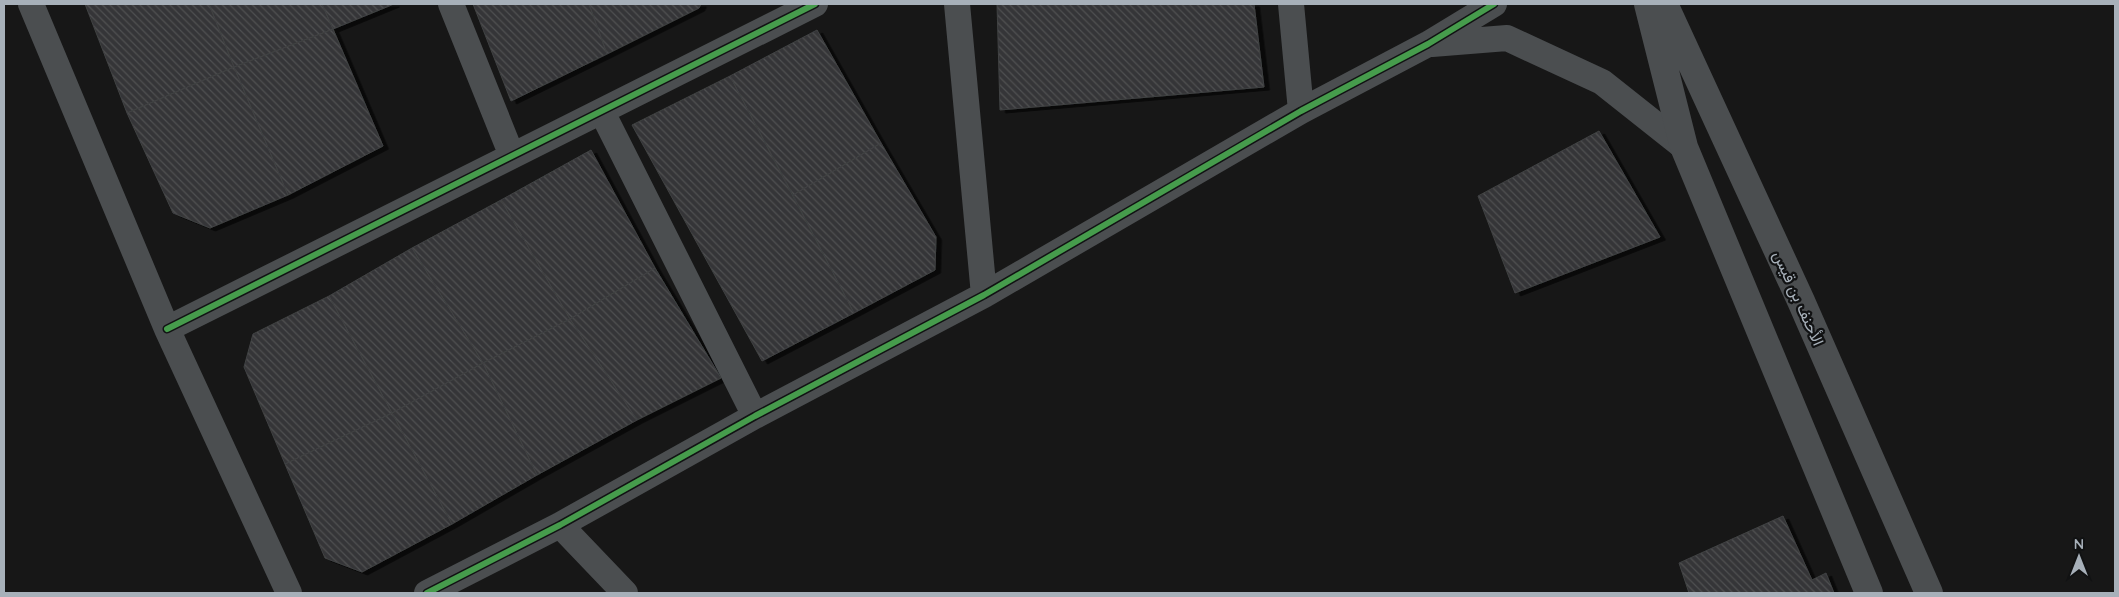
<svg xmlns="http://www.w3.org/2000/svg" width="2119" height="597" viewBox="0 0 2119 597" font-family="Quicksand,Vazirmatn,sans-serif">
<defs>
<pattern id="building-back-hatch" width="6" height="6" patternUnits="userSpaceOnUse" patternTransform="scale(1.25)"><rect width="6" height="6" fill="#353537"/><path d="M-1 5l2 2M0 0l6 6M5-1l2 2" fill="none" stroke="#4f5052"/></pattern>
<filter id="shadow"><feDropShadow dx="5.5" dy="3" stdDeviation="0" flood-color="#0009"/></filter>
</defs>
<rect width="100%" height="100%" fill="#171717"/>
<!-- building -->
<path fill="url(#building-back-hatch)" stroke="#404243" filter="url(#shadow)" d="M85,4h124l25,63 -107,46z
M209,4h113l11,25 -99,38z
M322,4h72l-61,25z
M473,4h116l18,50 -96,47z
M589,4h112l-2,4 -92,46z
M997,4h257l10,83 -264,23z
M333,29l50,117 -95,49 -54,-128z
M817,30l64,113 -88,52 -63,-119z
M234,67l54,128 -78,33 -37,-15 -46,-100z
M730,76l124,237 -92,48 -130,-236z
M1599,131l61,106 -145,56 -37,-97z
M881,143l55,94 -1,33 -81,43 -61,-118z
M591,150l64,118 -85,51 -69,-119z
M501,200l69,119 -87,44 -71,-115z
M412,248l71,115 -91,50 -63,-117z
M655,268l66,110 -84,42 -67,-101z
M329,296l63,117 -107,51 -41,-97 9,-33z
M570,319l67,101 -100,55 -54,-112z
M483,363l54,112 -85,49 -60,-111z
M392,413l60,111 -90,48 -37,-14 -40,-94z
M1783,516l29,64 14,-7 8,20h-145l-10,-30z"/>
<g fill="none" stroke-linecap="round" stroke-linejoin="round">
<!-- minor -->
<path stroke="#4b4e50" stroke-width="26" d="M31,4l136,325 122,264
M451,4l61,152
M957,4l27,291
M1291,4l10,107
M1432,44l75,-6 95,44 82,65
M602,112l153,304
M167,329l648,-325
M560,525l65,68
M427,593l133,-68 195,-109 229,-121 317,-184 127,-67 66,-40"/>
<!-- tertiary -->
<path stroke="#4b4e50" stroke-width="28" d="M1648,4l36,143 185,446
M1664,4l137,297 128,292"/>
<!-- cycleway casing -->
<g stroke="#111213" stroke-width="9">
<path id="cycleway" d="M167,329l648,-325
M427,593l133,-68 195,-109 229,-121 317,-184 127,-67 66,-40"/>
</g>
<!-- cycleway -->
<use href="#cycleway" stroke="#469c4c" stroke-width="6"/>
</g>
<g text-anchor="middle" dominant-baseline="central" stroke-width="4.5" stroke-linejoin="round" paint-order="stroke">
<!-- street labels -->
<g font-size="16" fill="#a7b0b9" stroke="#111213">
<text transform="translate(1799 298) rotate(66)">الأحنف بن قيس</text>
</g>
</g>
<!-- border -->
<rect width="2119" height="597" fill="none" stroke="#a7b0b9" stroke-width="10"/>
<!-- north arrow -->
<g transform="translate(2079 557)" stroke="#111213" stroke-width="4" paint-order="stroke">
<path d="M0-4L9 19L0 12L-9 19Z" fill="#a7b0b9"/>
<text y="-8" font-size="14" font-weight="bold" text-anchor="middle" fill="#a7b0b9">N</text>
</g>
</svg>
